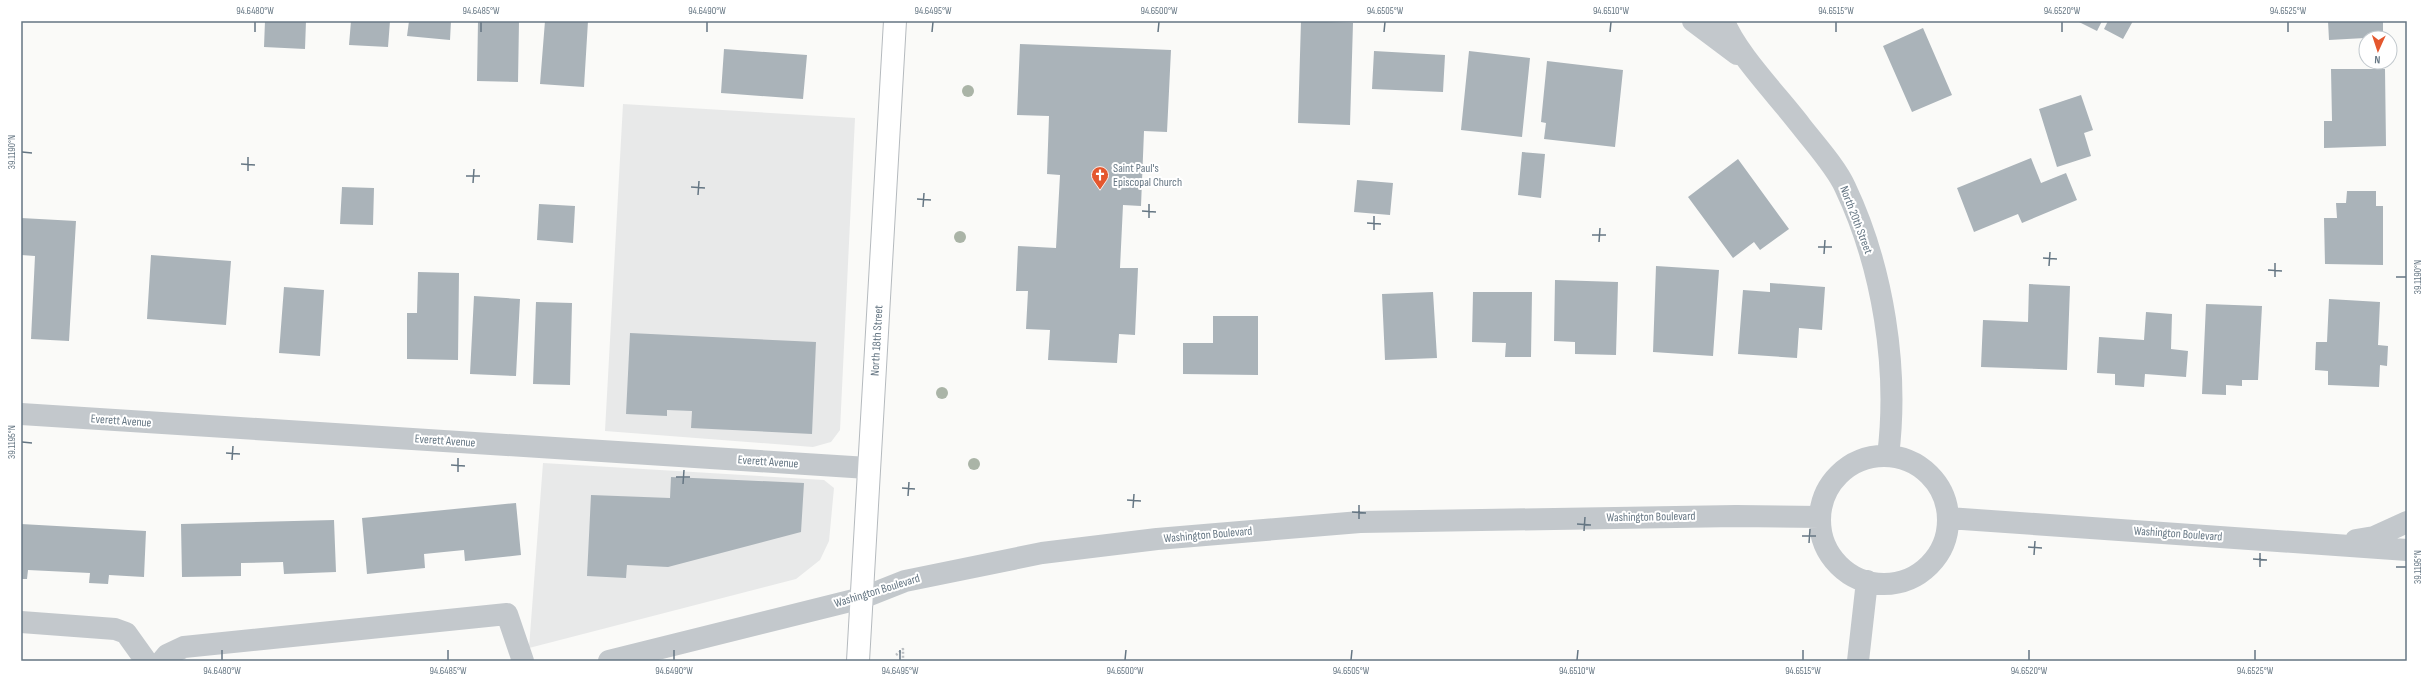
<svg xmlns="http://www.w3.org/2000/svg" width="2428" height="682" viewBox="0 0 2428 682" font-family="'Sofia Sans Condensed',sans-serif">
<rect width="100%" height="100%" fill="#fafaf8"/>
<!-- built -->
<path fill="#e8e9e9" d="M623,104l232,14 -15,312 -9,12 -18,5 -208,-16z
M543,463l281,17 10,8 -5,53 -9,19 -24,19 -267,69z"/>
<!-- building -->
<path fill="#aab3b9" d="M265,21h41l-1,28 -41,-2z
M351,21h39l-2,26 -39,-2z
M409,21h42l-1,19 -43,-4z
M478,21h41l-1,61 -41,-1z
M545,21h43l-4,66 -44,-3z
M1301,21l52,2 -3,102 -52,-2z
M2077,21h25l-5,10z
M2108,21h25l-10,18 -19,-10z
M2328,21h55v16l-54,3z
M1923,28l29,67 -40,17 -29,-66z
M1020,44l151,6 -4,82 -23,-1 -3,75 -18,-1 -3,63h18l-3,67 -16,-1 -2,29 -69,-3 2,-30 -24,-1 2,-38h-12l2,-45 38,2 4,-73 -13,-1 2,-58 -32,-1z
M724,49l83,6 -4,44 -82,-6z
M1374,51l71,4 -2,37 -71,-3z
M1469,51l61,7 -8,79 -61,-7z
M1547,61l76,9 -8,77 -71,-8 2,-16 -5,-1z
M2331,69h54l1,77 -62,2v-27h8z
M2081,95l12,35 -9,3 7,23 -34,11 -18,-58z
M1522,152l23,2 -4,44 -23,-3z
M2031,158l10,25 25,-10 11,27 -55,23 -4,-9 -44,18 -17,-44z
M1738,159l51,70 -29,21 -6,-8 -21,16 -45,-61z
M1357,180l36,3 -3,32 -36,-3z
M342,187l32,1 -1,37 -33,-1z
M2347,191h29v15h7v59l-58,-1 -1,-46h13l-1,-15h10z
M539,204l36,2 -2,37 -36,-3z
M21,218l55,3 -7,120 -38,-2 4,-83 -14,-1z
M151,255l80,6 -5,64 -79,-6z
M1656,266l63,4 -6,86 -60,-4z
M418,272l41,1 -1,87 -51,-1v-46h10z
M1555,280l63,2 -2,73 -41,-1v-12l-21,-1z
M1770,283l55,4 -3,43 -23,-2 -2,30 -59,-4 5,-64 27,2z
M2029,284l41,2 -3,84 -86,-3 2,-47 45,2z
M284,287l40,3 -4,66 -41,-3z
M1433,292l4,66 -52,2 -3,-66z
M1473,292h59l-1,65h-26l1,-14 -34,-1z
M474,296l46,3 -4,77 -46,-2z
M2329,299l51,3 -2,43 10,1 -1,20 -7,-1 -1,22 -51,-2v-14l-13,-1 1,-28h11z
M536,302l36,1 -2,82 -37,-1z
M2206,304l56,2 -4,74h-16v6l-16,-1v10l-24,-1z
M2146,312l26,2 -1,35 17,2 -2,26 -41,-3 -1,13 -29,-2v-11l-18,-1 2,-36 45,3z
M1213,316h45v59l-75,-1v-31h30z
M630,333l186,9 -4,92 -121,-6 1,-17 -25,-1v6l-41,-2z
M671,477l133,6 -3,49 -133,35 -41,-2 -1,13 -39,-2 4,-81 79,3z
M516,503l5,52 -56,6 -1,-11 -40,4 1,14 -58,6 -5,-56z
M334,520l2,52 -52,2 -1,-12 -42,1v13l-59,1 -1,-53z
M21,524l125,7 -2,46 -35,-2 -1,9 -19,-1 1,-10 -62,-3 -1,9h-6z"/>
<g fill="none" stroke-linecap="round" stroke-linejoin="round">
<!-- major casing -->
<g stroke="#b5babe" stroke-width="24">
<g id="major">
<path id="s1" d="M858,661l37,-640"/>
</g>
</g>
<!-- path -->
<path stroke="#bbbfc2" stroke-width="2.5" stroke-dasharray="2 2" stroke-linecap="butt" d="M896,655l7,-6v12"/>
<!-- minor -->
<path stroke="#c3c8cc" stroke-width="22" d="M1693,21l44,33
M1724,21c11,31 56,77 77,105 14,18 35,41 44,61 38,80 54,181 43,269
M21,414l847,54
M1820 520a64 64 0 1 1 128 0a64 64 0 1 1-128 0Z
M1948,518l459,32
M2356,540l18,-3 33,-15
M21,622l94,7 11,4 20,28
M162,661l5,-6 17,-8 323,-33 16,47
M609,661l253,-63 43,-17 137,-28 115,-14 203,-17 376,-6 84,1
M1858,661l9,-80"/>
<!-- major -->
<use href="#major" stroke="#fff" stroke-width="22"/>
</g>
<!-- trees -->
<g fill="#aab4a7">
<circle cx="968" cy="91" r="6"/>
<circle cx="960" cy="237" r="6"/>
<circle cx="942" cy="393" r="6"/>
<circle cx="974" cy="464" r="6"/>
</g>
<!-- ticks -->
<path fill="none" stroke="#657683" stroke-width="1.5" d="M255,32v-10M481,32v-10M707,32v-10M932,32l1,-10M1158,32l1,-10M1384,32l1,-10M1610,32l1,-10M1836,32v-10M2062,32v-10M2288,32v-10M22,152l10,1M241,164l14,1M248,171v-14M466,176h14M473,183l1,-14M691,187l14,1M698,195l1,-14M917,199l14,1M923,207l1,-14M1142,211l14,1M1149,218v-14M1367,223l14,1M1374,230v-14M1592,235h14M1599,242l1,-14M1818,247h14M1824,254l1,-14M2043,258l14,1M2049,266l1,-14M2268,270l14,1M2275,277v-14M2396,277h10M22,442l10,1M226,453l14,1M232,460l1,-14M451,465l14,1M458,472v-14M676,477h14M683,484l1,-14M902,488l13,1M908,496l1,-14M1127,500l14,1M1133,508l1,-14M1352,512l14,1M1359,519v-14M1577,524l14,1M1584,531l1,-14M1802,536h14M1809,543l1,-14M2028,547l14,1M2034,555l1,-14M2253,559l14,1M2260,567v-14M2396,567h10M222,660v-10M448,660v-10M674,660v-10M900,660v-10M1125,660l1,-10M1351,660l1,-10M1577,660l1,-10M1803,660v-10M2029,660v-10M2255,660v-10"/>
<!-- icons -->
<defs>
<g id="church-pin" transform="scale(0.9)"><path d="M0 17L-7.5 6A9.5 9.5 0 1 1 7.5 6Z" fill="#e4572e" stroke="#fff"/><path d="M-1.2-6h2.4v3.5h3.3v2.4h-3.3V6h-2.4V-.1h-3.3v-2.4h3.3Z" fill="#fff"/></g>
</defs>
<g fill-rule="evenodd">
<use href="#church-pin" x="1100" y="175"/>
</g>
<g text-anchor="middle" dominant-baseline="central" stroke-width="4" stroke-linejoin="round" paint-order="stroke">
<!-- poi labels -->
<g font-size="12" fill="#657683" stroke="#fff" text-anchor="start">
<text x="1113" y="168">Saint Paul's<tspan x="1113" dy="14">Episcopal Church</tspan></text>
</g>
<!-- street labels -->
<g font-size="12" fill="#657683" stroke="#fff">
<text transform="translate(1856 220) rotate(69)">North 20th Street</text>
<text stroke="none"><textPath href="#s1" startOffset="321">North 18th Street</textPath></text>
<text transform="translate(121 421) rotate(4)">Everett Avenue</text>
<text transform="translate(445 441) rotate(4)">Everett Avenue</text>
<text transform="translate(768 462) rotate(4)">Everett Avenue</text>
<text transform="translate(1651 517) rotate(-1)">Washington Boulevard</text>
<text transform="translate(2178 534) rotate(4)">Washington Boulevard</text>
<text transform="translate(1208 535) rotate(-5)">Washington Boulevard</text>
<text transform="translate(877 591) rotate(-17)">Washington Boulevard</text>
</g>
</g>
<!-- border -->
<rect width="2428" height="682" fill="none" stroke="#ffffff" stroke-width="44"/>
<!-- north arrow -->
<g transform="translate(2378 50) rotate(183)"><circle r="19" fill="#ffffff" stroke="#c1c8cd"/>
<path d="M0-3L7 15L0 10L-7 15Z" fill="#e4572e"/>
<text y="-6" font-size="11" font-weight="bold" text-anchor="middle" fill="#657683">N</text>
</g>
<rect x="22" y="22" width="2384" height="638" fill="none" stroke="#657683" stroke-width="1.5"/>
<g font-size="10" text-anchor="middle" fill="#657683">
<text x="255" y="14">94.6480°W</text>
<text x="481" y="14">94.6485°W</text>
<text x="707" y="14">94.6490°W</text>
<text x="933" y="14">94.6495°W</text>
<text x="1159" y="14">94.6500°W</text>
<text x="1385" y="14">94.6505°W</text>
<text x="1611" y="14">94.6510°W</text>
<text x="1836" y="14">94.6515°W</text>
<text x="2062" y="14">94.6520°W</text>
<text x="2288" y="14">94.6525°W</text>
<text transform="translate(11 152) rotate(-90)" y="4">39.1190°N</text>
<text transform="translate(2417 277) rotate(-90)" y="4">39.1190°N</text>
<text transform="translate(11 442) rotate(-90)" y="4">39.1195°N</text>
<text transform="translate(2417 567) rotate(-90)" y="4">39.1195°N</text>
<text x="222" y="674">94.6480°W</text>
<text x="448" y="674">94.6485°W</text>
<text x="674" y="674">94.6490°W</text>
<text x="900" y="674">94.6495°W</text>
<text x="1125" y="674">94.6500°W</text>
<text x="1351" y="674">94.6505°W</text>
<text x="1577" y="674">94.6510°W</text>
<text x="1803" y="674">94.6515°W</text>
<text x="2029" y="674">94.6520°W</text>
<text x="2255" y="674">94.6525°W</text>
</g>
</svg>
